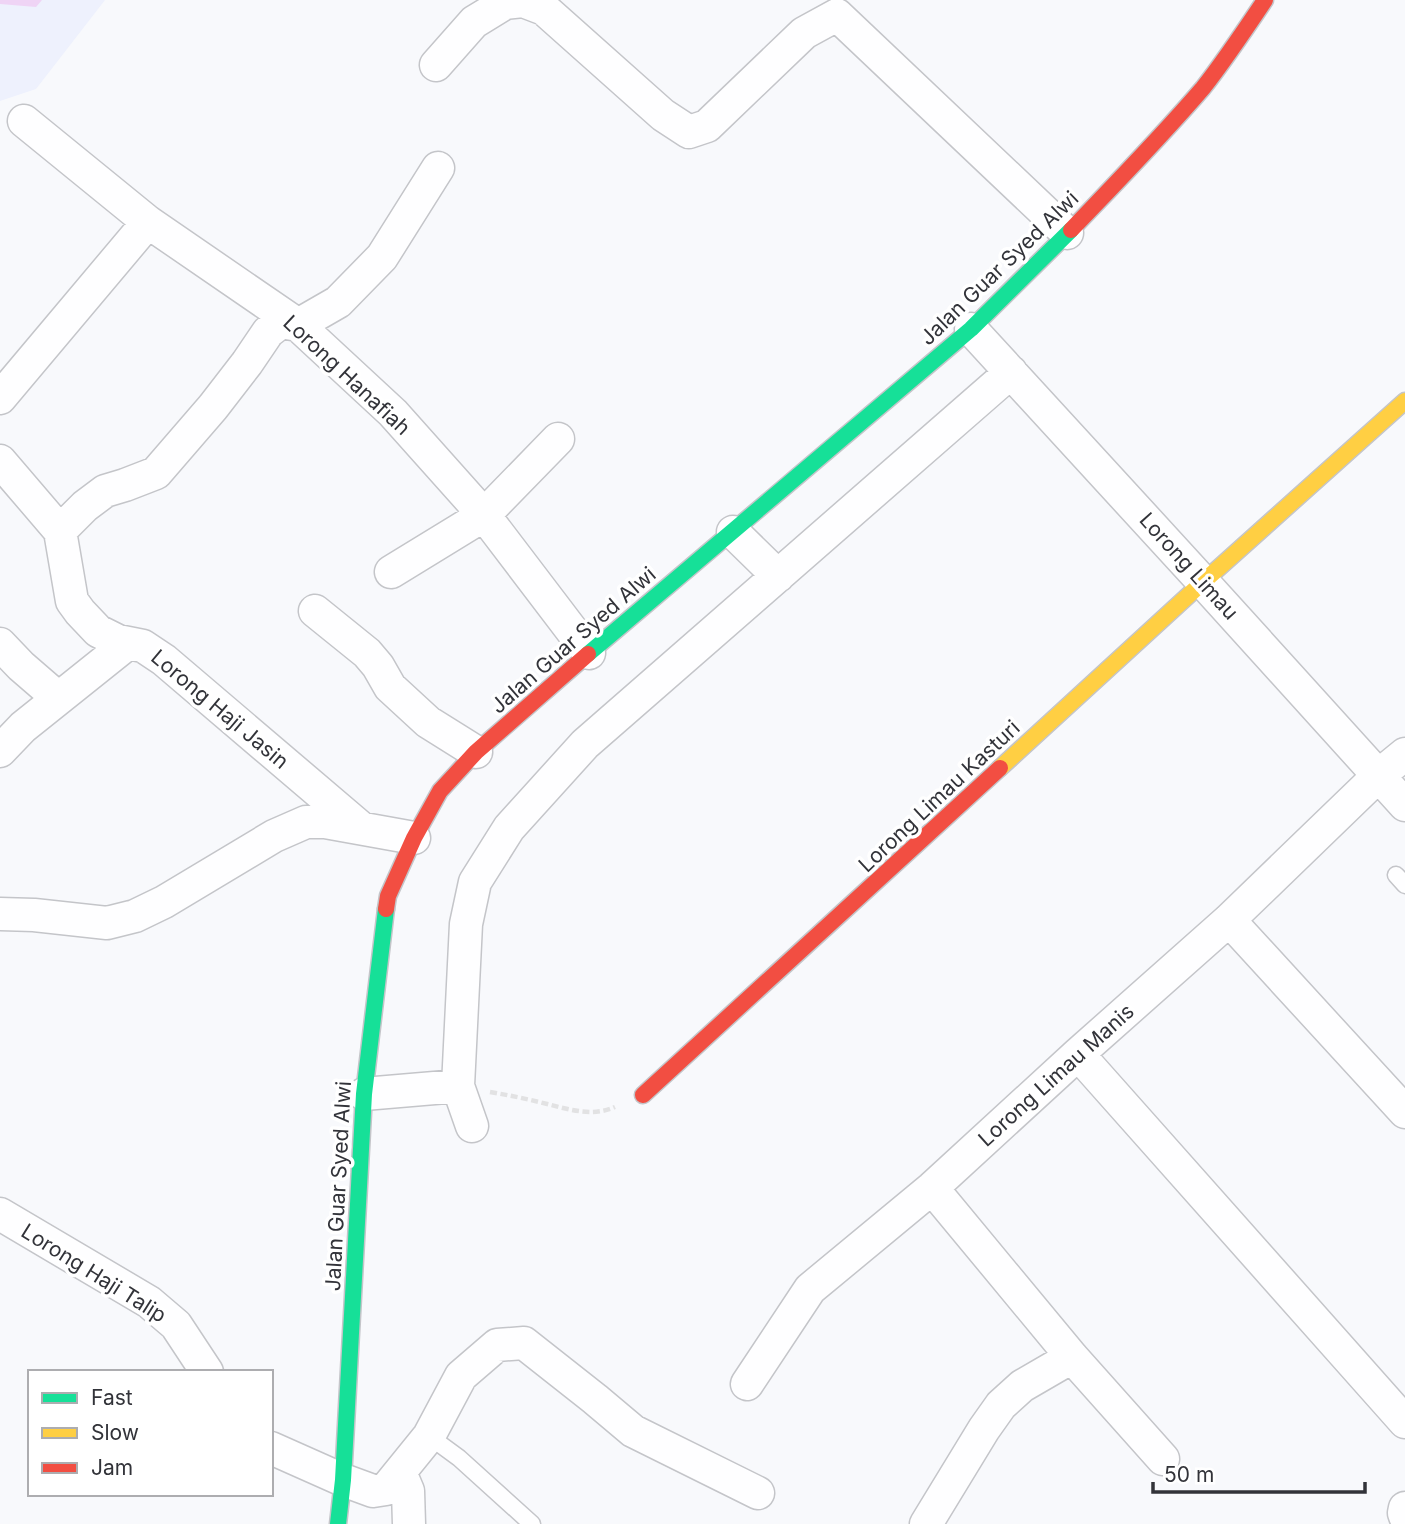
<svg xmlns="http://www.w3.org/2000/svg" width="1405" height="1524" viewBox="0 0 1405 1524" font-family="Inter,sans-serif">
<rect width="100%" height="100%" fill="#f8f9fc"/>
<!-- built -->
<path fill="#eef1fd" d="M0,0h105l-69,89 -36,12z"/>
<!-- green -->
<path fill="#efd4f5" d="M0,0h42l-6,7 -36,-3z"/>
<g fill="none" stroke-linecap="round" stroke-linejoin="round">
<!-- lane casing -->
<g stroke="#c4c5c9" stroke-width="19">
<path id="lane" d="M1396,875l9,10
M429,1436l30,22 73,66"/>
</g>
<!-- street casing -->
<g stroke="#c4c5c9" stroke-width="35">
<path id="street" d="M436,65l38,-43 31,-19 18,-2 21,8 119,106 26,17 18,-6 97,-93 33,-18 230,218
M24,121l124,101 150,103 95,88 91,102 105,138
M971,329l232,253 202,223
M0,398l148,-176
M0,461l60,70 12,70 8,11 18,19 20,10 25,5 21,14 196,167
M60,531l25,-25 20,-15 20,-6 31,-12 57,-66 34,-44 21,-31 13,-10 17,3 40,-23 44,-45 56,-89
M733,532l45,44
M391,572l93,-57 74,-76
M315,611l52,42 11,13 12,21 38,35 48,30
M0,644l21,22 37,32
M0,751l23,-24 105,-84
M0,914l34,1 73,8 28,-7 29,-14 110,-66 32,-14h19l89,16
M1229,920l176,192
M1078,1054l327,368
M364,1094l94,-8
M472,1126l-14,-40 8,-162 9,-42 34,-54 76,-84 426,-372
M932,1188l140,169 91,102
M0,1214l149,88 27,23 31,47
M747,1384l63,-95 122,-101 146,-134 151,-134 149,-144 27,-22
M271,1448l72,32 30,11 13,-2 43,-53 32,-60 36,-31 27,-2 71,56 38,32 125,62
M400,1472l8,19 1,33
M1405,1508l-1,5 1,3
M926,1524l58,-95 17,-24 21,-19 50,-29"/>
</g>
<!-- fast casing -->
<g stroke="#c4c5c9" stroke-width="19">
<path id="fast" d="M588,654l383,-325 100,-99
M338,1524l5,-44 21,-386 22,-185"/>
</g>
<!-- slow casing -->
<g stroke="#c4c5c9" stroke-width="19">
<path id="slow" d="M1000,768l203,-186 202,-181"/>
</g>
<!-- jam casing -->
<g stroke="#c4c5c9" stroke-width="19">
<path id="jam" d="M1071,230c45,-47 90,-93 132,-142 22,-28 42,-58 62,-88
M386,909l2,-13 26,-58 26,-47 36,-39 112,-98
M643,1095l357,-327"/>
</g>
<!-- path -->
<path stroke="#e2e2e3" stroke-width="4.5" stroke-dasharray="7 3.5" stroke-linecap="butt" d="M490,1092c17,3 33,6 49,10 26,6 51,16 76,5"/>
<!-- lane -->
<use href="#lane" stroke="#fefeff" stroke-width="16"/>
<!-- street -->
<use href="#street" stroke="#fefeff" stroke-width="32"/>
<!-- fast -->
<use href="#fast" stroke="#16e098" stroke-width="16"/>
<!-- slow -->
<use href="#slow" stroke="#ffcf43" stroke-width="16"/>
<!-- jam -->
<use href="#jam" stroke="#f24e42" stroke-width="16"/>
</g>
<g text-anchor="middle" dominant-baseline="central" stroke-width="7" stroke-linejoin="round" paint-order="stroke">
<!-- street labels -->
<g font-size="21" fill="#323339" stroke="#fff">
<text transform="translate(999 268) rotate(-44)">Jalan Guar Syed Alwi</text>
<text transform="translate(347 375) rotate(43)">Lorong Hanafiah</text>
<text transform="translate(1189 566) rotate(48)">Lorong Limau</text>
<text transform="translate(573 640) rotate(-41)">Jalan Guar Syed Alwi</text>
<text transform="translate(220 709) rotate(40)">Lorong Haji Jasin</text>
<text transform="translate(939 796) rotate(-43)">Lorong Limau Kasturi</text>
<text transform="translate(1056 1075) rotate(-42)">Lorong Limau Manis</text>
<text transform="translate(338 1186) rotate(-87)">Jalan Guar Syed Alwi</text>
<text transform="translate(94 1273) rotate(32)">Lorong Haji Talip</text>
</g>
</g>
<!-- legend -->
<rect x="28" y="1370" width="245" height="126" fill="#ffffff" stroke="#adadb0" stroke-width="2"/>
<rect x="42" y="1393" width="35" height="10" fill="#16e098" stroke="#adadb0" stroke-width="2"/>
<text x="91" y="1405" font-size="21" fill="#323339">Fast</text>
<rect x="42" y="1428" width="35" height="10" fill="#ffcf43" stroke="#adadb0" stroke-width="2"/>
<text x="91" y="1440" font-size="21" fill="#323339">Slow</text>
<rect x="42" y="1463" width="35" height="10" fill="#f24e42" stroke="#adadb0" stroke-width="2"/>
<text x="91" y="1475" font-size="21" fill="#323339">Jam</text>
<!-- scale -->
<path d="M1153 1482v10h212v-10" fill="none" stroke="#323339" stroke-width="3.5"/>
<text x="1164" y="1482" font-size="21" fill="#323339" stroke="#ffffff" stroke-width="5" paint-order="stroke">50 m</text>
</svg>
